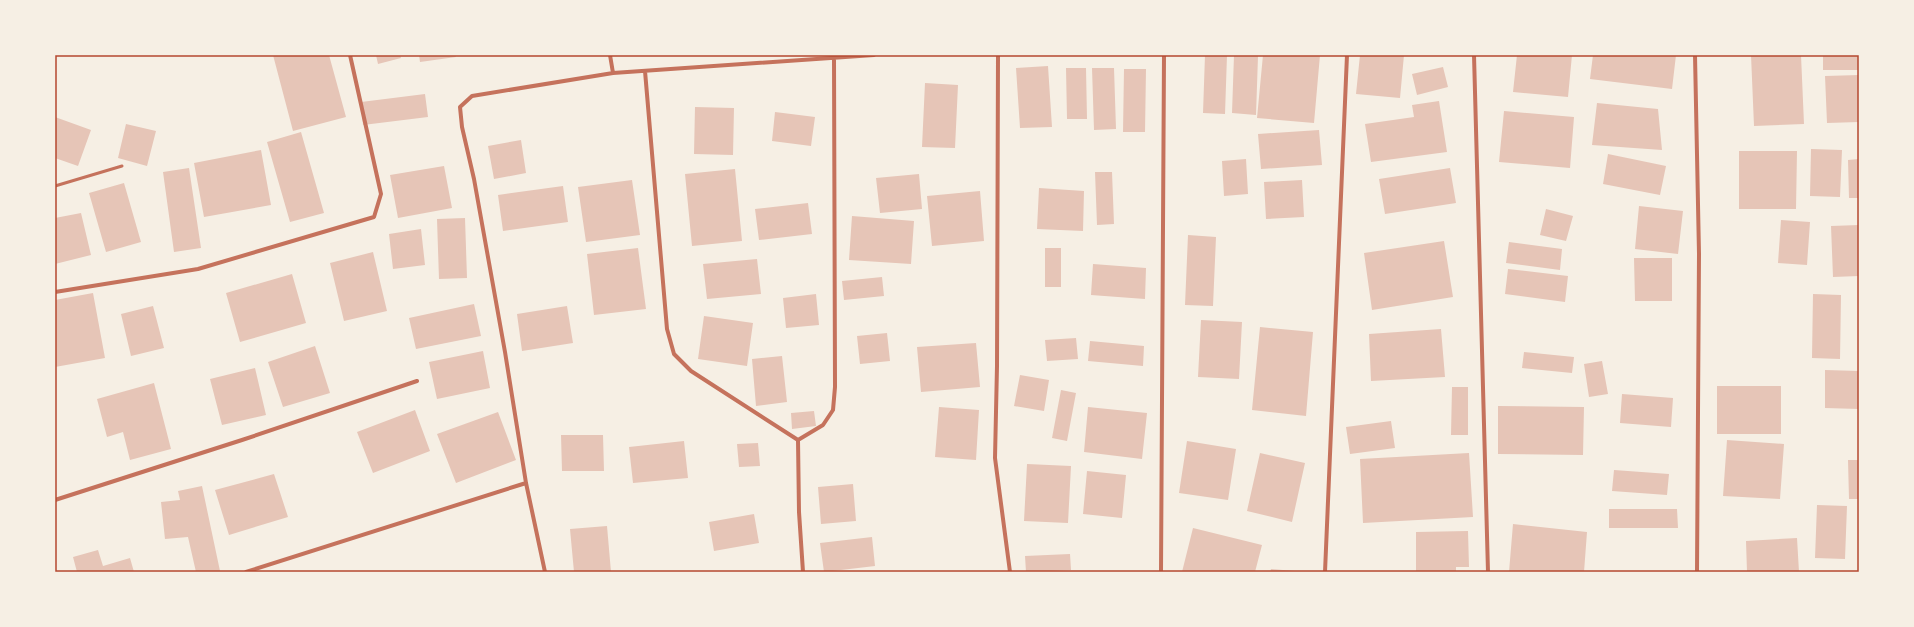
<svg xmlns="http://www.w3.org/2000/svg" width="1914" height="627" viewBox="0 0 1914 627" font-family="Jost,sans-serif">
<rect width="100%" height="100%" fill="#f6efe4"/>
<!-- building -->
<path fill="#e6c5b7" d="M273,55h56l17,62 -53,14z
M376,55h24l1,3 -23,6z
M419,55h36l1,2 -36,5z
M1205,55h22l-2,59 -22,-1z
M1234,55l24,1 -2,59 -24,-2z
M1263,55h57l-6,68 -57,-5z
M1360,55h44l-4,43 -44,-4z
M1517,55h55l-4,42 -55,-5z
M1593,55h83l-4,34 -82,-10z
M1751,55h50l3,69 -50,2z
M1823,55h36v15h-36z
M1048,66l4,61 -32,1 -4,-60z
M1443,67l5,20 -31,8 -5,-21z
M1066,68h20l1,51h-20z
M1092,68h22l2,61 -22,1z
M1124,69h22l-1,63h-22z
M1859,75v47l-32,1 -2,-47z
M925,83l33,2 -3,63 -33,-1z
M425,94l3,23 -65,8 -2,-23z
M1439,101l8,51 -76,10 -6,-38 49,-7 -2,-12z
M1597,103l61,6 4,41 -70,-5z
M695,107l39,1 -1,47 -39,-1z
M1504,111l70,6 -4,51 -71,-6z
M775,112l40,5 -4,29 -39,-5z
M55,117l36,13 -13,36 -23,-8z
M126,124l30,7 -9,35 -29,-8z
M1319,130l3,35 -61,4 -3,-35z
M301,132l23,81 -34,9 -23,-80z
M521,140l5,33 -32,6 -6,-33z
M1811,149l31,1 -2,47 -30,-1z
M261,150l10,55 -67,12 -10,-54z
M1739,151h58l-1,58h-57z
M1608,154l58,12 -6,29 -57,-11z
M1246,159l2,35 -24,2 -2,-35z
M1859,159v39h-10l-1,-38z
M444,166l8,42 -54,10 -8,-43z
M189,168l12,80 -27,4 -11,-80z
M1450,168l6,35 -71,11 -6,-35z
M735,169l7,72 -50,5 -7,-72z
M1095,172h17l2,52 -17,1z
M919,174l3,35 -42,4 -4,-35z
M632,180l8,55 -54,7 -8,-55z
M1302,180l2,37 -38,2 -2,-37z
M124,183l17,59 -35,10 -17,-59z
M563,186l5,36 -65,9 -5,-36z
M1039,188l45,3 -1,40 -46,-2z
M980,191l4,50 -52,5 -5,-50z
M808,203l4,31 -53,6 -4,-31z
M1639,206l44,5 -5,43 -43,-5z
M1546,209l27,7 -7,25 -26,-6z
M81,213l10,42 -36,9v-46z
M852,216l62,5 -3,43 -62,-4z
M465,218l2,60 -28,1 -2,-60z
M1781,220l29,2 -3,43 -29,-2z
M1859,225v51l-26,1 -2,-51z
M421,229l4,36 -32,4 -4,-35z
M1188,235l28,2 -3,69 -28,-1z
M1444,241l9,56 -81,13 -8,-57z
M1509,242l53,7 -2,21 -54,-7z
M638,248l8,61 -52,6 -7,-61z
M1045,248h16v39h-16z
M373,252l14,59 -43,10 -14,-58z
M1634,258h38v43h-37z
M757,259l4,35 -54,5 -4,-35z
M1093,264l53,4 -1,31 -54,-4z
M1508,269l60,7 -3,26 -60,-8z
M292,274l14,49 -66,19 -14,-49z
M882,277l2,19 -40,4 -2,-19z
M93,293l12,65 -50,9v-67z
M816,294l3,31 -33,3 -3,-30z
M1813,294l28,1 -1,64 -28,-1z
M474,304l7,32 -65,13 -7,-31z
M153,306l11,42 -33,8 -10,-42z
M567,306l6,37 -51,8 -5,-37z
M704,316l49,7 -6,43 -49,-7z
M1201,320l41,2 -3,57 -41,-2z
M1260,327l53,5 -7,84 -54,-6z
M1441,329l4,48 -74,4 -2,-47z
M887,333l3,28 -30,3 -3,-28z
M1076,338l2,21 -31,2 -2,-21z
M1090,341l54,5 -1,20 -55,-5z
M976,343l4,44 -59,5 -4,-45z
M315,346l15,47 -47,14 -15,-45z
M483,351l7,37 -53,11 -8,-37z
M1524,352l50,5 -2,16 -50,-5z
M782,356l5,46 -31,4 -4,-47z
M1602,361l6,33 -19,3 -5,-33z
M255,368l11,47 -44,10 -12,-46z
M1825,370l34,1v38l-34,-1z
M1020,375l29,5 -5,31 -30,-5z
M154,383l17,66 -41,11 -7,-28 -16,5 -10,-38z
M1717,386h64v48h-64z
M1452,387h16v48h-17z
M1061,390l15,3 -9,48 -15,-3z
M1622,394l51,4 -2,29 -51,-4z
M1498,406l86,1 -1,48 -85,-1z
M939,407l40,3 -3,50 -41,-3z
M1088,407l59,6 -5,46 -58,-7z
M415,410l15,41 -57,22 -16,-41z
M814,411l2,15 -24,3 -1,-16z
M498,412l18,48 -60,23 -19,-49z
M1391,421l4,27 -45,6 -4,-27z
M561,435h42l1,36h-42z
M1727,440l57,4 -4,55 -57,-3z
M684,441l4,37 -55,5 -4,-36z
M1187,441l49,8 -8,51 -49,-7z
M758,443l2,23 -21,1 -2,-23z
M1260,453l45,10 -13,59 -45,-11z
M1469,453l4,64 -110,6 -3,-64z
M1848,460h11v39h-10z
M1027,464l44,2 -3,57 -44,-2z
M1614,470l55,4 -2,21 -55,-4z
M1087,471l39,4 -4,43 -39,-4z
M274,474l14,43 -59,18 -14,-45z
M853,484l3,37 -35,3 -3,-37z
M202,486l18,85 -5,1h-19l-8,-35 -23,2 -4,-37 19,-2 -2,-9z
M1817,505l30,1 -2,53 -30,-1z
M1609,509h68l1,19h-69z
M754,514l5,29 -45,8 -5,-29z
M1513,524l74,8 -3,40h-75z
M607,526l4,46h-37l-4,-43z
M1193,528l69,17 -7,27h-73z
M1468,531l1,36h-13v5h-40v-40z
M872,537l3,29 -51,6 -4,-29z
M1797,538l2,34h-52l-1,-31z
M98,550l5,16 27,-8 4,14h-57l-4,-15z
M1070,554l1,16 -45,2 -1,-16z
M1271,569l24,2v1h-25z"/>
<g fill="none" stroke-linecap="round" stroke-linejoin="round">
<!-- service -->
<path stroke="#c5725c" stroke-width="3" d="M55,186l67,-20"/>
<!-- minor -->
<path stroke="#c5725c" stroke-width="4" d="M610,55l3,18
M998,55l-1,311 -2,92 15,114
M1474,55l14,517
M1695,55l4,199 -2,318
M645,71l22,258 7,25 17,17 107,69
M55,292l143,-23 176,-52 7,-23 -31,-139
M55,500l187,-60 175,-59
M246,572l280,-89
M545,572l-19,-89 -21,-131 -31,-173 -12,-52 -2,-20 12,-11 141,-23 261,-18
M803,572l-4,-60 -1,-72 25,-15 10,-15 2,-23 -1,-329
M1161,572l3,-517
M1325,572l22,-517"/>
</g>
<!-- border -->
<rect width="1914" height="627" fill="none" stroke="#f6efe4" stroke-width="112"/>
<rect x="56" y="56" width="1802" height="515" fill="none" stroke="#b5482f" stroke-width="1.5"/>
</svg>
